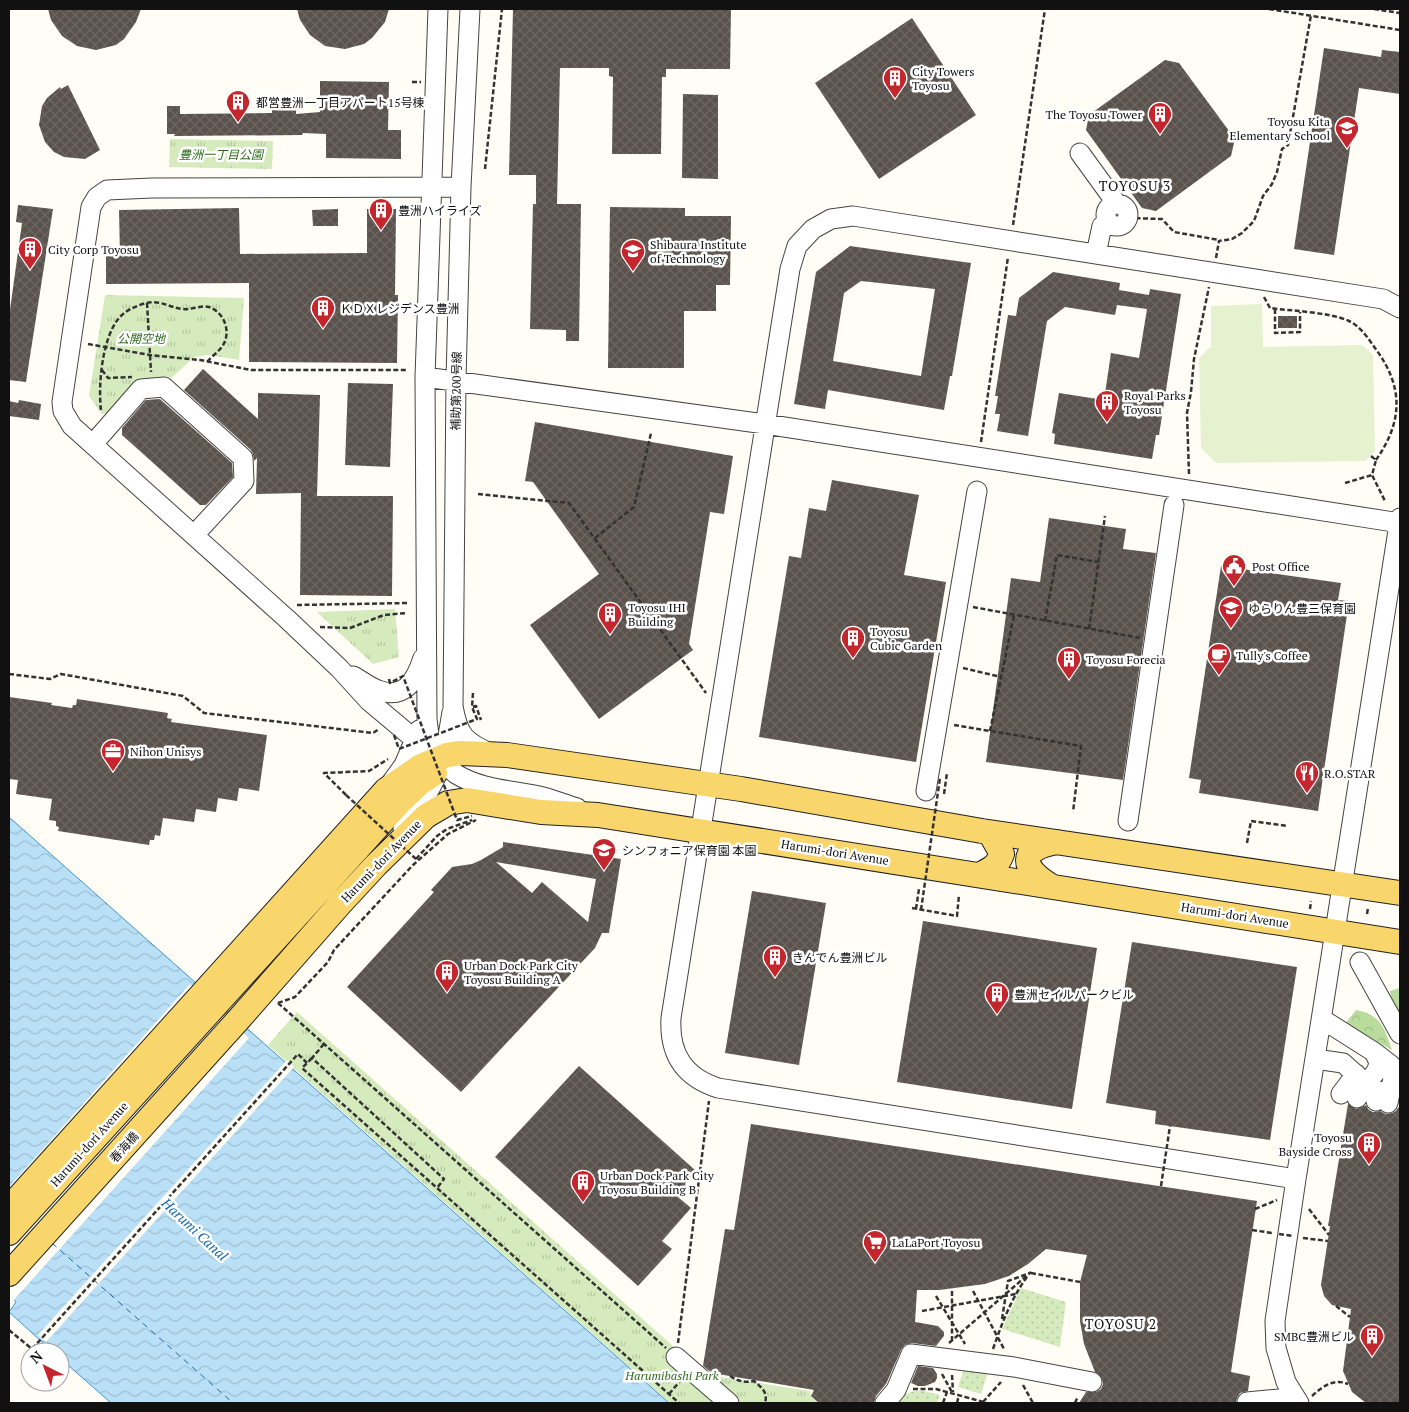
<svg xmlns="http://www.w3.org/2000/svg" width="1409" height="1412" viewBox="0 0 1409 1412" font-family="'PT Serif','Noto Sans JP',serif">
<defs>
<pattern id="grass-dots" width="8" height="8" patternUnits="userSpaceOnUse" patternTransform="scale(1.25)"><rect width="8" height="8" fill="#d5ebbd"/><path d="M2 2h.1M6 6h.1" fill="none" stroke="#b6c8a1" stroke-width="1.8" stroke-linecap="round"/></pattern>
<pattern id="forest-crowns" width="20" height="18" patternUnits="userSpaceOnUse" patternTransform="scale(1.25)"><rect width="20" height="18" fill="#b9dc9c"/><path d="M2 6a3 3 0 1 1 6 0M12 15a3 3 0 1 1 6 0" fill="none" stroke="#9ebc85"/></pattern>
<pattern id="park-tufts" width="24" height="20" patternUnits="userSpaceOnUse" patternTransform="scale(1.25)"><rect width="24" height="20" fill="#d5ebbd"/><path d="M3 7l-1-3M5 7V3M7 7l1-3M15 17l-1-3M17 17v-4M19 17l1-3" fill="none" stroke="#b6c8a1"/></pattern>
<pattern id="water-waves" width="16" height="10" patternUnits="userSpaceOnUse" patternTransform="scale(1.25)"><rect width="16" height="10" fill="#b9e0f7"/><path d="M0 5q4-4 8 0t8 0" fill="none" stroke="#9ebfd3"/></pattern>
<pattern id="building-cross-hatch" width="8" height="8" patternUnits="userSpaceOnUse" patternTransform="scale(1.25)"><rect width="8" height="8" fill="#5a524d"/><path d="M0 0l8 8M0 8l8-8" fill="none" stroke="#6d6662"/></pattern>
</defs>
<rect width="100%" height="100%" fill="#fffdf5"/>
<!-- grass -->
<path fill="url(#grass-dots)" d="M1021,1288l45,14 -6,45 -58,-18z
M965,1365l24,4 -8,25 -23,-7z
M915,1391h9l16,4 -3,8h-45l7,-7z"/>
<!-- forest -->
<path fill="url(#forest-crowns)" d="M1400,988v31l-7,-12 -3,-16z
M1356,1010c25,5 28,17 36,40l-47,-26z"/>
<!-- park -->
<path fill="url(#park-tufts)" d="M170,139l103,2 -1,28 -103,-2z
M105,295l139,3 -5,62 -30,-5 -15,2 -26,24c-10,-6 -29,-2 -37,6 -8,8 -13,18 -20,26l-9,1 -13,-18z
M395,609l4,48 -26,7 -56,-52z
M297,1012l440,391h-67l-402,-358z
M708,1375l102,16 1,5 8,7h-79z"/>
<!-- pitch -->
<path fill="#e6f2cf" d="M1262,304l1,43 99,-2 11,10 2,96 -10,10 -149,2 -15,-15 -2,-90 10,-10h2v-42z"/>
<!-- water -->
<path fill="url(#water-waves)" stroke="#3f96cf" d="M9,817l660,586h-558l-51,-45v-6h-7l-44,-40 7,-10 -7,-7z"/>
<!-- pier -->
<path fill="#fffdf5" d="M190,984l59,54 -237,264 -3,-4v-111z
M287,1060l7,7 -248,275 -8,-7z"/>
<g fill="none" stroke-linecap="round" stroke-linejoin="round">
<!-- ferry -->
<path stroke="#1768a6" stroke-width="1" stroke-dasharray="6 5" stroke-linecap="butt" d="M52,1243l181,160"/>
</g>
<!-- building -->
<path fill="url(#building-cross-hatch)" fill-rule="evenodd" d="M48,9h93l-5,13 -12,17 -8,6 -20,5 -19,-4 -15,-10 -11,-16z
M297,9h92l-4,13 -13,16 -8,6 -19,5 -20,-3 -15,-11 -10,-15z
M513,9h218l-1,60h-64v8h-4l-1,77h-49l1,-77 -4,-1v-8h-49l-3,136h24l-2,137h-13v-11l-36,-1 3,-125h3v-29h-27z
M912,18l64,97 -97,64 -64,-96z
M1324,48l57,9 1,-7 18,2v42l-41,-6 -25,167 -40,-6z
M1165,60l14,3 56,76 -4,17 -75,55 -14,-3 -56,-78 3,-15z
M320,81l69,1 -1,48h13v29l-75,-1v-24l-23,-1 -1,2 -128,1 1,-2h-8v-28h13v8l92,-1v-8l24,-1v10l24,-2z
M68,85l32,65 -15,9 -21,-2 -10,-5 -9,-10 -6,-17 3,-19 5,-8 13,-11 1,2z
M683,94l35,1v84l-36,-1z
M18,205l35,4 -27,173 -17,-2v-63l13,-94 -6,-1z
M610,207l75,1v8h46l-1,69h-14v26h-32v57h-76z
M239,208l1,46 127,-1v-44h29l-1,86h3l-1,68 -148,-1v-79l-143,1v-29h14l-1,-45z
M338,209v17h-25l-1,-16z
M850,246l121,17 -19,113h-2l-6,34 -116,-20 -3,19 -31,-5 22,-132zM861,281l74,8 -14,87 -88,-15 11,-68z
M1053,272l67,11 -1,7 30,5 1,-6 31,5 -22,141h-3l-4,24 -98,-15 1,-10 -3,-1 7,-40 45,7 7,-47 28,5 8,-49 -30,-4 -2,10 -50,-8 -18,14 -19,115 -31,-5 3,-17h-5l3,-18h-3l13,-81 8,1 3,-18z
M1278,316h19v12h-19z
M203,369l55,50v-26l62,2 -3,101h76l-1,100 -92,-1 1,-102 -45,1 1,-36 -3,3 -1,-7 -2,-4 -67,-60z
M348,383l45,1 -3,83 -45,-2z
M160,399l72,64 1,14 -27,28h-6l-78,-70v-7l24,-28z
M19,400l22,4 -2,16 -30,-4v-15l9,2z
M535,422l198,34 -9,58 -14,-2 -21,132 4,6 -94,69 -69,-94 69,-51 -66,-92 -8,-1z
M832,480l87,15 -15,80 42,7 -30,180 -157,-25 30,-181 12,2 8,-50 17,3z
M1049,518l77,11 -3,20 33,4 -33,227 -137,-18 25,-184 29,4z
M1221,566l120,17 -3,17 11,1 -31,210 -119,-18 2,-13 -12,-2z
M9,697l43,6 -1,2 21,3 1,-3h3l1,-6 91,14 -1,5 5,1 -1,3 96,13 -8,56 -20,-3 -2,13 -19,-3 -2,14 -20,-3 -2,13 -31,-4 -3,18 -5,-1 -1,5h-4l-1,5 -91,-14 1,-4 -3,-1v-5l-7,-1 3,-21 -36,-5 2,-14 -9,-1z
M503,842l118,17 -12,74h-7l-7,15 -134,144 -114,-105 87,-95 -3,-2 21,-23 20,-3 9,-4 22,-13zM496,862l100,17 -8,43 -46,-40 -10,11z
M752,891l74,12 -27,162 -74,-12z
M923,921l174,27 -25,161 -175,-27z
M1132,942l165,25 -27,173 -115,-16 1,-13 -50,-8z
M579,1066l117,105 -11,13 2,3 -9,10 13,11 -29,33 10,8 -34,37 -143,-129z
M1348,1104l8,5 10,-4 3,5 4,2 7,-1 6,3 6,-1 4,-2 4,-6v298h-34l-14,-11 -9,-21 8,-62 -19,-4 -8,-9 -3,-11 9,-59h-2z
M751,1124l506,77 -26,171 19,4 -2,15 -8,2 -3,5 -1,5h-157l7,-11h10l5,-3 2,-5 -1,-6 -7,-6 -11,-28 -4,-23v-39l7,-27 -41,-6 -18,15 -19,12 -24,8 -46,6h-22l-2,32 23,4 6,6v4l-8,10 -24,-3 -7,2 -4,5 -15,34 -10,12 -2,7h-55l-8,-7 3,-6 -102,-17 -9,-7 22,-137 9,1z
M918,1366l15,2 4,6v4l-2,4 -10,4h-7l-7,-3z"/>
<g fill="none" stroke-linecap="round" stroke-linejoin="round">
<!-- minor casing -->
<g stroke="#444" stroke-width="21">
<path id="minor" d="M470,9l-9,178 -5,193 -3,326c5,30 12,36 39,48
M1080,153l37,51
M461,187l-309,1 -45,2 -10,7 -6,10 -29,195 1,9 9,15 214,192 53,50 30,33 87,73c26,16 58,16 87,23 12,3 23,8 34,11
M1106 215a11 11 0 1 1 22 0a11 11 0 1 1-22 0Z
M1096,254l6,-28 6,-4
M425,377l340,47 635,99
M93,444l48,-55 23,-2 79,71 1,23 -50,54
M353,676c8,4 16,11 25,14 27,10 38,-10 45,-32
M435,756l-5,-12 -3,-25 -2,-342 13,-368
M391,783l13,-18 15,-35
M926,791l51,-300
M1128,821l46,-316
M403,828c15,-20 31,-41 38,-65 6,-16 8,-34 11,-51
M1360,962l40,72
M1322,1019l52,33 5,10 -2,8 -20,28
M1374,1052l17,13 3,8 -6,30
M1315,1059l28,4 18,16 17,12 -2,10
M1341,1094l15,-20
M1296,1179l-578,-91c-34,-11 -49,-34 -47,-70l119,-749 7,-23 16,-17 18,-10 22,-3 530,83 17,9
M676,1357l53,46
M1247,1402l32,-3
M885,1403l11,-13 15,-36 103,13 78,15
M1299,1403l-13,-21 -10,-34 -1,-27 21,-142 104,-661"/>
</g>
<!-- major casing -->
<g stroke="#222" stroke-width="26">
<path id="major" d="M979,875c10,-5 19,-9 23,-21l-12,-21 -8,-2
M1053,887c-32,-18 -36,-38 4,-45
M9,1208l377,-418 35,-24 26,-11 14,-2 46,2 234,34 241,42 418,62
M9,1233l391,-431 20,-19 15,-10
M9,1274l230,-255 100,-114 37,-40 50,-49 22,-13 19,-3 74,12 57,3 802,127"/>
</g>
<!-- path -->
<path stroke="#333" stroke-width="2.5" stroke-dasharray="5 2.5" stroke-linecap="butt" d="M1269,9l131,21
M1374,9l26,4
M412,82h9
M485,169l17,-160
M1128,218l34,1 12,13 45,8
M1013,225l32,-216
M1216,258l3,-17 13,-2 10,-6 12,-12 9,-25 9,-12 5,-12 5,-23 6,-4 23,-130
M1264,297l6,11c22,3 59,4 79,13 11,5 19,17 26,27 29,39 28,73 1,112
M147,303l4,69
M1275,309v24l25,-1v-20
M88,344l62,11 50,5 51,10h155
M102,370l6,8 24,-1
M101,410c-3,-25 1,-72 18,-92 7,-8 17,-12 27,-15 16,-3 24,5 37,6 8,1 18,-4 26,-2 17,6 23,28 12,41 -4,5 -10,9 -14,14
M981,442l27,-185
M1371,456l5,4 -4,15 13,26
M1189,474l-2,-61 4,-21 3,-33 15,-72
M1345,483l27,-8
M478,494l91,9 137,190
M595,538l39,-31 17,-74
M297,605l110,-2
M973,607l167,31
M1045,621l12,-66 41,7
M320,627l30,1 34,-13 23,-2
M1089,629l16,-113
M963,668l38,9
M9,674l41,5 11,-5 122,22 21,17 169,20 6,-4
M473,693l-1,14 4,-1 5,14
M954,725l127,21 -8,66
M990,731l24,-116
M944,794l3,-21
M346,795l-22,-22 45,-2 19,-12
M1247,843l4,-22 37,5
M416,859l21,-23 10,-7 25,-9
M912,908l45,8 2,-21
M916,909l3,-20
M1310,909l1,-8
M1367,914l1,-6
M278,1003l388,345
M278,1003l17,-6 33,-35 6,-12 79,-85 35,-31 28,-14
M324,1044l-12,14 132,121 -7,9
M312,1058l-10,10 377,335
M1255,1209l22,-9
M1309,1209l20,26
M1252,1230l20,3
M1303,1238l25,3
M1031,1273l49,9
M952,1291v49
M973,1291l31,58
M936,1296l29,48
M1336,1306l14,11
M922,1311l94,-17
M1002,1319l6,-38 22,-8
M9,1330l23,19 266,-295 9,9
M678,1343l31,-242
M949,1343l82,-71
M993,1349c9,-26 18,-50 34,-72
M942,1374l11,20
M952,1375l1,17
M730,1376c8,5 14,7 24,5 8,7 14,11 11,22
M1023,1385l10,18
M913,1389h23l51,14
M669,1394l12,-14
M1312,1396c11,-10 22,-18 36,-12
M983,1402l18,-20
M943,1403l4,-11
M957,1403l2,-8
M1075,1403l3,-7"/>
<!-- minor -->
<use href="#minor" stroke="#fff" stroke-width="19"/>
<!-- major -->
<use href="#major" stroke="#f9d66b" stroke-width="24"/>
<!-- path-bridge -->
<path stroke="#333" stroke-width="2.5" stroke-dasharray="5 2.5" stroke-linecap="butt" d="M389,679l1,4 13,-7 54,144 15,-4
M394,735l5,14 78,-30 -5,-12
M346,795l70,64
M921,910l19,-132
M1161,1186l9,-60
M1279,1234l14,2"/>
</g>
<!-- icons -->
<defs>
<g id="building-pin" transform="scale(1.25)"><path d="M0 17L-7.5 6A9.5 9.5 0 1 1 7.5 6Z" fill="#c4262e" stroke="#fff"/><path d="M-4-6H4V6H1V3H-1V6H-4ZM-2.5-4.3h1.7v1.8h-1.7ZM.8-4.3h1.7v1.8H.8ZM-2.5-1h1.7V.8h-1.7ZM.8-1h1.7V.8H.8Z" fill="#fff"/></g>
<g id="school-pin" transform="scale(1.25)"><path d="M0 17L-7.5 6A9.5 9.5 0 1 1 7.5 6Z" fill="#c4262e" stroke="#fff"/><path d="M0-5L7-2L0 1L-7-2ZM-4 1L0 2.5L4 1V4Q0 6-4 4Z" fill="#fff"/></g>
<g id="university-pin" transform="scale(1.25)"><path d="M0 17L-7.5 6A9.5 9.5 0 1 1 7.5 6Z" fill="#c4262e" stroke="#fff"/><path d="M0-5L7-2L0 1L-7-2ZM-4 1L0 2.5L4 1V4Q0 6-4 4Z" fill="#fff"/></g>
<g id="civic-pin" transform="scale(1.25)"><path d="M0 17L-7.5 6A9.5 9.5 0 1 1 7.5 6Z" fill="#c4262e" stroke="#fff"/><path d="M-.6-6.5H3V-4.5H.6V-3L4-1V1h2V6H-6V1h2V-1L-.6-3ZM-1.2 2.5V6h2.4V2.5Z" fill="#fff"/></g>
<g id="cafe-pin" transform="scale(1.25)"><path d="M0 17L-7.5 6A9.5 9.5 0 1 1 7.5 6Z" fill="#c4262e" stroke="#fff"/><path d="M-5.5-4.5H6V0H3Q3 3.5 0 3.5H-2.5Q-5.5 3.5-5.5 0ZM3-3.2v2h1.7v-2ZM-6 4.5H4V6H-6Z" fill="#fff"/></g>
<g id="office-pin" transform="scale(1.25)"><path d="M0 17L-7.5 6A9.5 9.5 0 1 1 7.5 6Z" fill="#c4262e" stroke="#fff"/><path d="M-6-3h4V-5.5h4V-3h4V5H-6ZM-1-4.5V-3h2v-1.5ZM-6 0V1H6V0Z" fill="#fff"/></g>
<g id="restaurant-pin" transform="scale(1.25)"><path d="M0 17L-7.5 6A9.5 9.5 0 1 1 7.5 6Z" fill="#c4262e" stroke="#fff"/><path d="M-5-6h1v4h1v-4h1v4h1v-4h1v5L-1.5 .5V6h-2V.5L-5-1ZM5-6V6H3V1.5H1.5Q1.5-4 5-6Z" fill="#fff"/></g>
<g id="supermarket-pin" transform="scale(1.25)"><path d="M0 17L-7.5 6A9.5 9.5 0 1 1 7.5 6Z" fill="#c4262e" stroke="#fff"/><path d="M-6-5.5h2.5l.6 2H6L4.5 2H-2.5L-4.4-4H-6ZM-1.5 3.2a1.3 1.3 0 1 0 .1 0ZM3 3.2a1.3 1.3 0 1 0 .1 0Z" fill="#fff"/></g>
</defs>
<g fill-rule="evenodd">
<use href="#building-pin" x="895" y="78"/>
<use href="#building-pin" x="238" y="102"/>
<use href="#building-pin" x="1160" y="114"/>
<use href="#school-pin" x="1347" y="128"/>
<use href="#building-pin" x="381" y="210"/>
<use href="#building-pin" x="30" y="249"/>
<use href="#university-pin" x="633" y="251"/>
<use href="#building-pin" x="323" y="308"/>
<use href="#building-pin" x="1107" y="402"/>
<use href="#civic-pin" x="1234" y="566"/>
<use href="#school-pin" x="1231" y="608"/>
<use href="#building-pin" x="610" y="614"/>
<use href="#building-pin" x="853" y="638"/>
<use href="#cafe-pin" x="1219" y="655"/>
<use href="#building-pin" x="1069" y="659"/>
<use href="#office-pin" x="113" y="751"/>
<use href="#restaurant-pin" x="1307" y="773"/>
<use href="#school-pin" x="604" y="850"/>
<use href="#building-pin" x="775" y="957"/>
<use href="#building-pin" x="447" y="972"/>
<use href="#building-pin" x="997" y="994"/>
<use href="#building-pin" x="1369" y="1144"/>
<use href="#building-pin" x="583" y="1182"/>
<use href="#supermarket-pin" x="875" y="1242"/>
<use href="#building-pin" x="1372" y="1336"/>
</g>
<g text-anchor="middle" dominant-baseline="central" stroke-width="5" stroke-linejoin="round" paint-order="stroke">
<!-- poi labels -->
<g font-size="12" fill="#111" stroke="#fff" text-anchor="start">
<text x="912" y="71">City Towers<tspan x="912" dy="14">Toyosu</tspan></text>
<text x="256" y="102">都営豊洲一丁目アパート15号棟</text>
<text x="1142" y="114" text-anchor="end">The Toyosu Tower</text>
<text x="1330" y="121" text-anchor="end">Toyosu Kita<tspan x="1330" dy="14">Elementary School</tspan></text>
<text x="398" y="210">豊洲ハイライズ</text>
<text x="650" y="244">Shibaura Institute<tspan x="650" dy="14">of Technology</tspan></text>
<text x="48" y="249">City Corp Toyosu</text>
<text x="340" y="308">ＫＤＸレジデンス豊洲</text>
<text x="1124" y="395">Royal Parks<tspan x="1124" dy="14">Toyosu</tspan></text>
<text x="1252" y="566">Post Office</text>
<text x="628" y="607">Toyosu IHI<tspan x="628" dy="14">Building</tspan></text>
<text x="1248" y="608">ゆらりん豊三保育園</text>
<text x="870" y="631">Toyosu<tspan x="870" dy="14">Cubic Garden</tspan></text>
<text x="1236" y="655">Tully's Coffee</text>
<text x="1086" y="659">Toyosu Forecia</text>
<text x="130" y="751">Nihon Unisys</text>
<text x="1324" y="773">R.O.STAR</text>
<text x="622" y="850">シンフォニア保育園 本園</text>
<text x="792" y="957">きんでん豊洲ビル</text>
<text x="464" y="965">Urban Dock Park City<tspan x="464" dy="14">Toyosu Building A</tspan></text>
<text x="1014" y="994">豊洲セイルパークビル</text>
<text x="1352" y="1137" text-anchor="end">Toyosu<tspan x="1352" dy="14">Bayside Cross</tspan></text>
<text x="600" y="1175">Urban Dock Park City<tspan x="600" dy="14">Toyosu Building B</tspan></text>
<text x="892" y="1242">LaLaPort Toyosu</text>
<text x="1354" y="1336" text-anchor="end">SMBC豊洲ビル</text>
</g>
<!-- park labels -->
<g font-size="12" font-style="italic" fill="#2f6b1f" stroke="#fff">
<text x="221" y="154">豊洲一丁目公園</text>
<text x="141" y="338">公開空地</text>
<text x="672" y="1375">Harumibashi Park</text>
</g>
<!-- street labels -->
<g font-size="12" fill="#111" stroke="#fff">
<text transform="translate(456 391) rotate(-89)">補助第200号線</text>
<text transform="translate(835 852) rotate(9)">Harumi-dori Avenue</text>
<text transform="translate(381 861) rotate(-46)">Harumi-dori Avenue</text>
<text transform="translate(1235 915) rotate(9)">Harumi-dori Avenue</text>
<text transform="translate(89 1144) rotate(-48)">Harumi-dori Avenue</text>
<text transform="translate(124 1147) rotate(-48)">春海橋</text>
</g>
<!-- neighbourhood labels -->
<g font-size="14" letter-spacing="1" fill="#111" stroke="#fff">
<text x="1135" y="185">TOYOSU 3</text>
<text x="1121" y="1323">TOYOSU 2</text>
</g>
<!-- water labels -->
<g font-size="14" font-style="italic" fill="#1768a6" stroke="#fff">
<text transform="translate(195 1229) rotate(43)">Harumi Canal</text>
</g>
</g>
<!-- border -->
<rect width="1409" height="1412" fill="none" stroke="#111111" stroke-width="20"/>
<!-- north arrow -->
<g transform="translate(45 1367) rotate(318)"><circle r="24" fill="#ffffff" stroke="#a0a0a0"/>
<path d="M0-4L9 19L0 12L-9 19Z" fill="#c4262e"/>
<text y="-8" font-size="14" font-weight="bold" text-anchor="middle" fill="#111111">N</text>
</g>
</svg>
